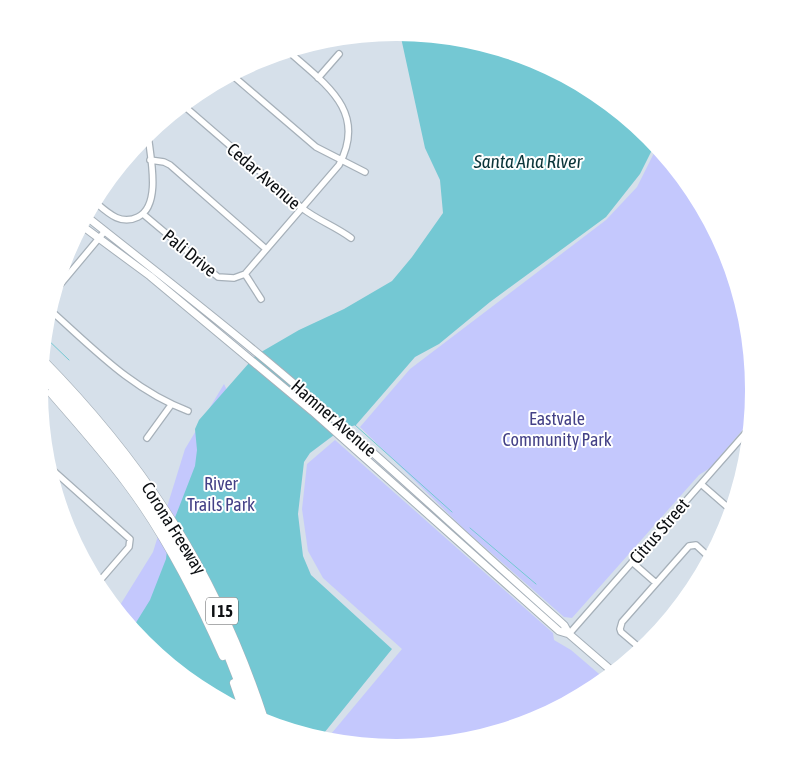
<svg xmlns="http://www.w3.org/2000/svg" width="793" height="780" viewBox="0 0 793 780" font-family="'Asap Condensed',sans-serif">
<rect width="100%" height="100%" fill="#d6e0ea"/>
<!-- green -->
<path fill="#c4c8fd" d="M657,147l37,45 33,61 20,68 7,69 -3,30 -41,48 -11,7 -127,143 -8,-1 -99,-87 -105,-103 50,-58 196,-149 31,-33z
M224,384l51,107 -125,157 -33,-38 36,-58 32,-103z
M335,440l218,193 1,7 17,10 34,29c-55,45 -138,65 -207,68 -23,1 -49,-4 -72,-7l76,-91 -79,-71 -15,-27 -6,-42 5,-45z"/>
<!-- water -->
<path fill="#74c8d3" d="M400,33c22,2 44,3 65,6 59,9 152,58 190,105l-15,30 -34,43 -116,85 -51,42 -24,13 -59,68 -14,4 -32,24 -6,9 -6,52 5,42 8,19 81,74 -72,89c-20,-5 -41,-10 -60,-18 -44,-17 -98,-55 -128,-91l18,-29 16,-41 3,-26 26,-67 2,-16 -2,-21 4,-9 57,-65 43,-25 45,-21 48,-28 20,-24 31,-44 -3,-33 -15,-32z"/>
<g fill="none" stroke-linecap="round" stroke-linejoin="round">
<!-- stream -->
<path stroke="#74c8d3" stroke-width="1" d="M44,336l25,24
M355,425l97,87
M470,528l66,56"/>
<!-- minor casing -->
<g stroke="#a6b0b9" stroke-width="8">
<path id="minor" d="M232,75l84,72 49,25
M318,78l21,-24
M183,105l119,103c15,12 33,18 49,30
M150,160l14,2 6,3 96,84
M94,201c13,11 26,25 44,16 24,-12 12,-61 10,-83
M143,214l75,63 16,1 11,-4 94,-109c29,-54 -14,-81 -51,-114
M245,274l16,25
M54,292l51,-61
M49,309c44,39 83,81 139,102
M147,438l24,-33
M47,465l83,74 -1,8 -32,37
M701,484l31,27
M632,562l24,21
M569,634l181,-206
M641,649l-20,-17 -1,-3 2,-7 67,-76 7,-1 14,13"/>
</g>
<!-- major casing -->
<g stroke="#a6b0b9" stroke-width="9">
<path id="major" d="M86,216c74,59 150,117 221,179 88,75 171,154 257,230l5,9 44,38
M81,225l69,51 162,135 247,220 10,3"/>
</g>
<!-- highway casing -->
<g stroke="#a6b0b9" stroke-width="9">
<path id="highway" d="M42,359c106,108 176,218 223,363
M41,367c104,108 168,210 218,352
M40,375c26,27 52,53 74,83 61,77 105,165 137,258
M51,393c26,30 52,59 76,91 39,52 70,113 96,172
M234,683l10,29"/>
</g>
<!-- minor -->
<use href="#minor" stroke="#fff" stroke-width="5.5"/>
<!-- major -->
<use href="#major" stroke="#fff" stroke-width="7"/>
<!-- highway -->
<use href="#highway" stroke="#fff" stroke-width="8"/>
</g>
<g text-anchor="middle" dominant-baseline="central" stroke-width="4" stroke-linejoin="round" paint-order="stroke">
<!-- shield labels -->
<rect fill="#fff" stroke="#56585a" stroke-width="1" x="206" y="597.5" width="32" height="27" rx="4"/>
<g font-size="16" font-weight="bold" fill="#0d1013">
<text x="222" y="611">I 15</text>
</g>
<!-- street labels -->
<g font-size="18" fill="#0d1013" stroke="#fff">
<text transform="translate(264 176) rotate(41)">Cedar Avenue</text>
<text transform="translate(190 253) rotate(39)">Pali Drive</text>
<text transform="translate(334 418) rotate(41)">Hamner Avenue</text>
<text transform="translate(174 528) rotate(58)">Corona Freeway</text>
<text transform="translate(659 531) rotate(-49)">Citrus Street</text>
</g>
<!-- park labels -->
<g font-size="18" fill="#444187" stroke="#fff">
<text x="557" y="418">Eastvale<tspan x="557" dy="21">Community Park</tspan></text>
<text x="221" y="483">River<tspan x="221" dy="21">Trails Park</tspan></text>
</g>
<!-- water labels -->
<g font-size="19" font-style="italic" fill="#0b353a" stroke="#fff">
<text x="528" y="161">Santa Ana River</text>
</g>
</g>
<!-- crop -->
<path d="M0 0H793V780H0ZM396 41H397A348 348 0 0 1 745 389V391A348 348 0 0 1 397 739H396A348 348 0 0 1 48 391V389A348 348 0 0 1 396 41Z" fill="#fff" fill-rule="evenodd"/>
</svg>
